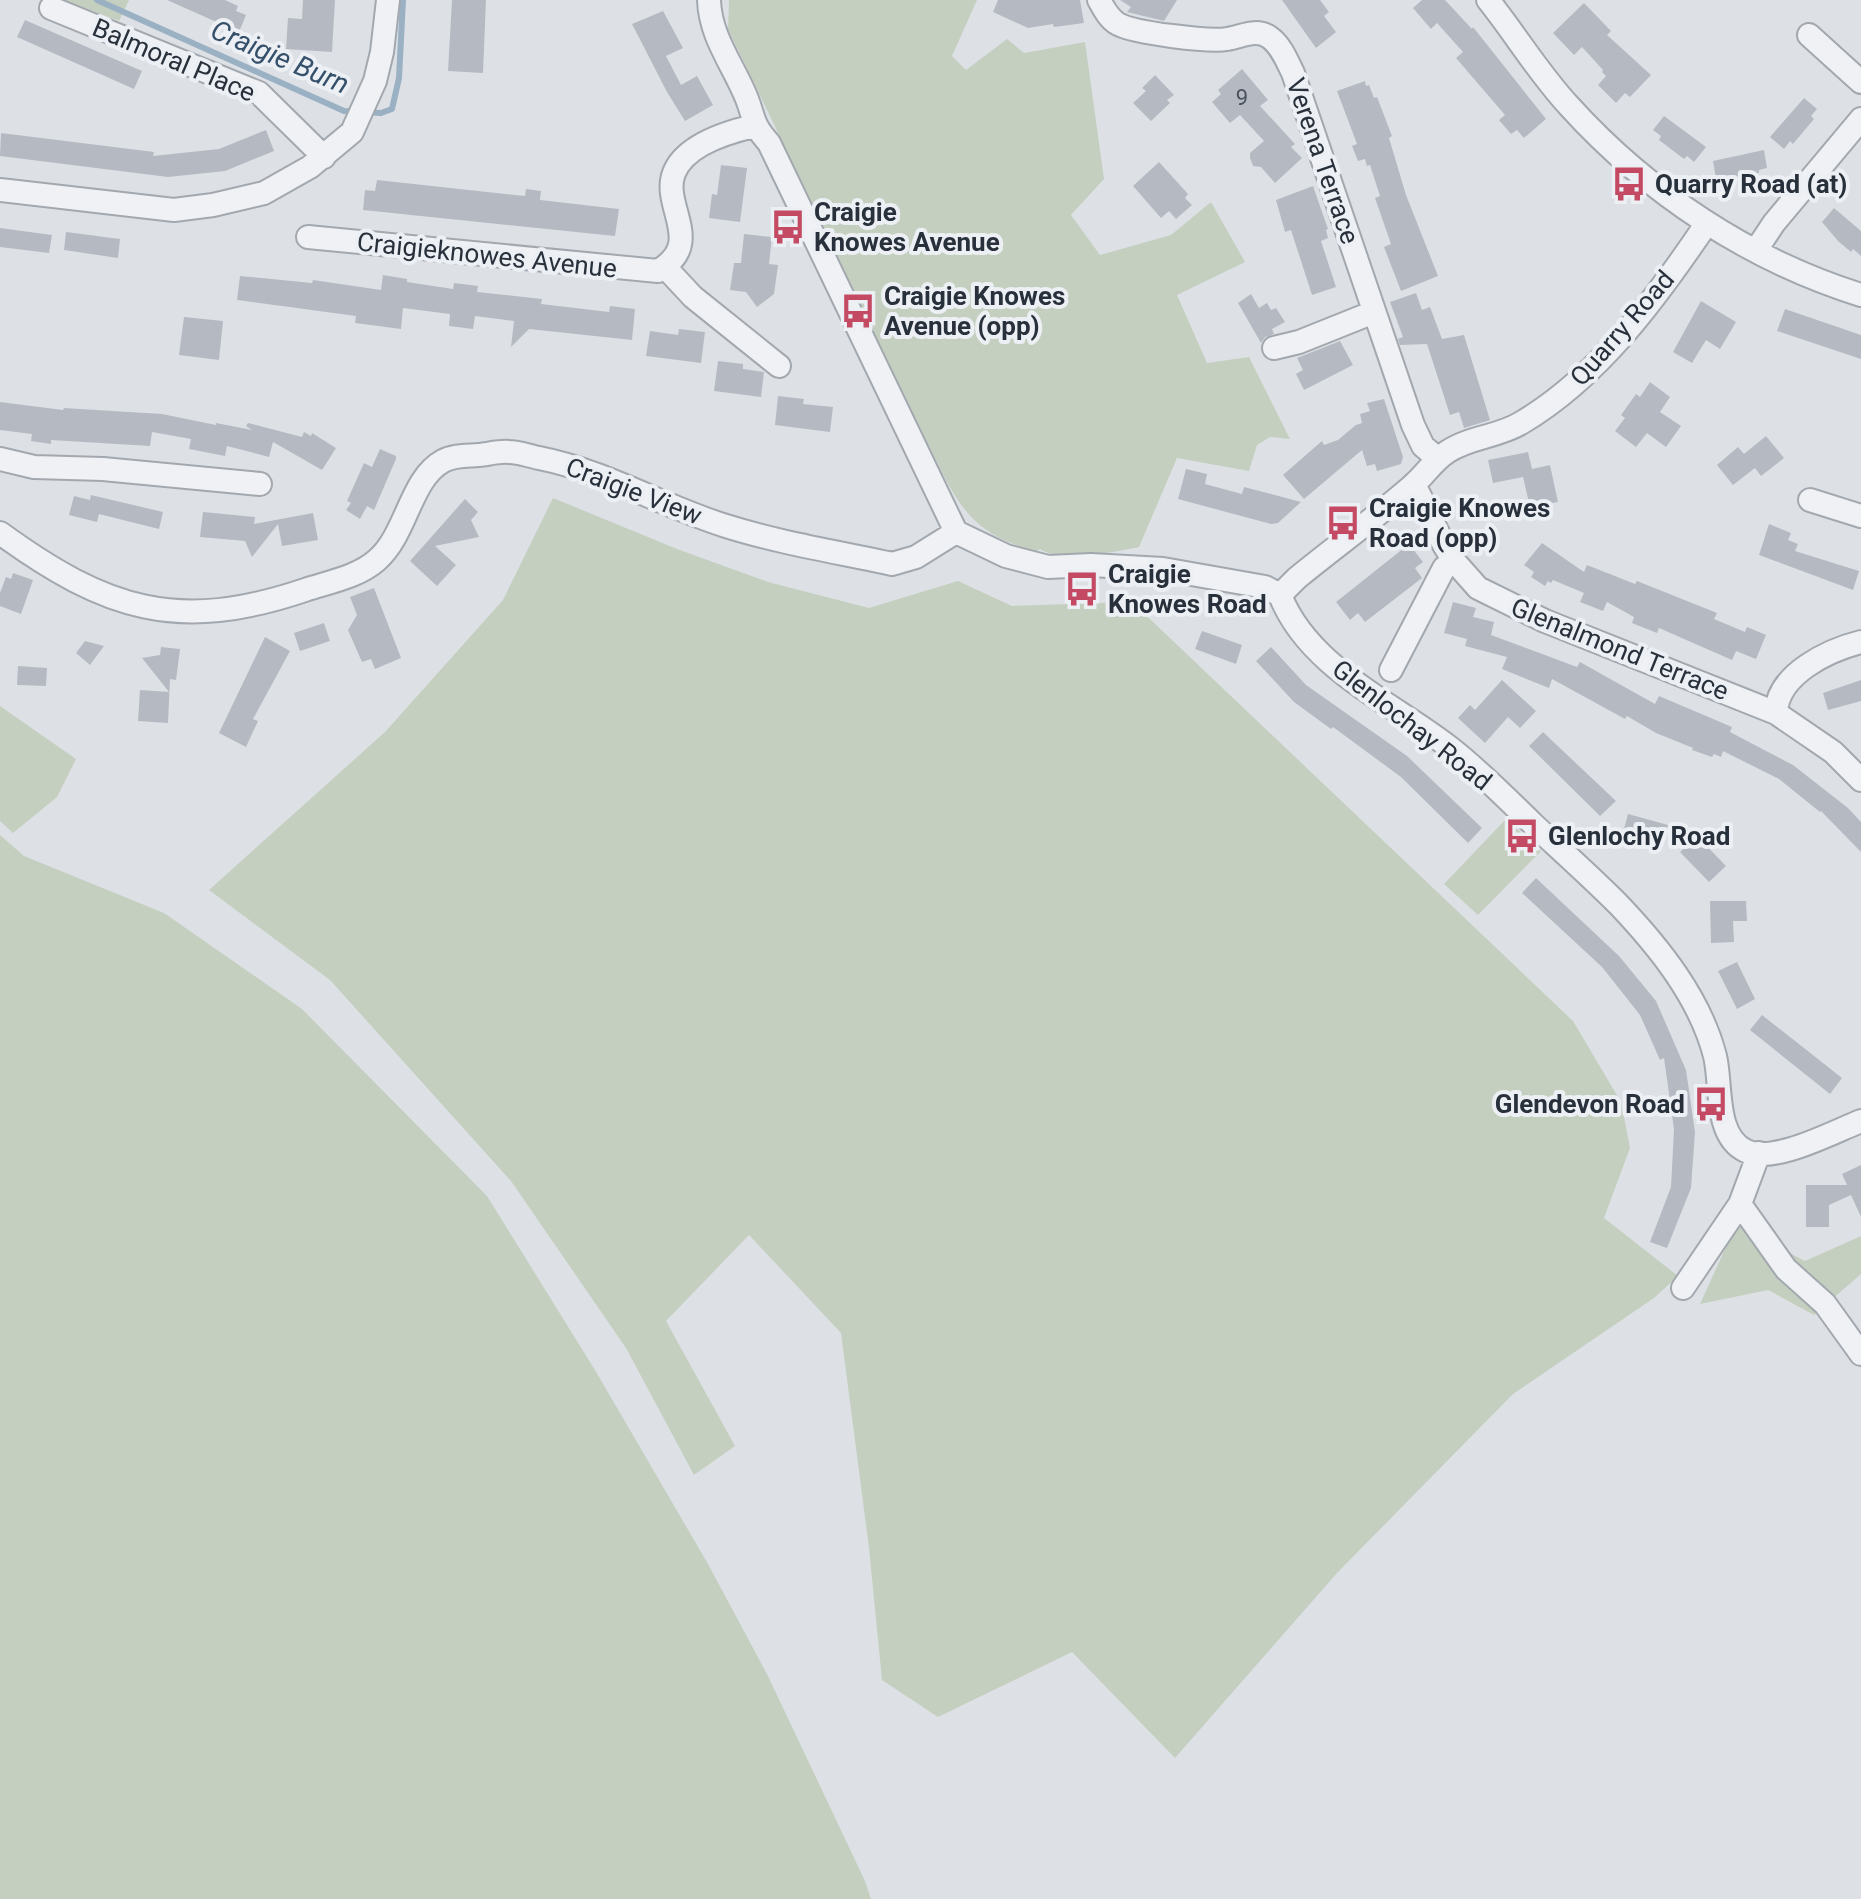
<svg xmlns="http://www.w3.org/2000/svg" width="1861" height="1899" viewBox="0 0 1861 1899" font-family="Roboto,sans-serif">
<rect width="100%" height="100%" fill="#dde1e6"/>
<!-- green -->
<path fill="#c4cfbf" d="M64,0h65l-10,21z
M729,0h248l-25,56 14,14 41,-31 17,14 61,-11 19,137 -33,36 29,40 71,-20 40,-33 34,60 -68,33 30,68 42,-6 41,82 -20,-2 -13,8 -8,26 -72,-13 -38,89c-25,5 -78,16 -99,2l-3,2c-71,-16 -83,-55 -113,-115l-196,-407z
M553,498l124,51 91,33 101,26 89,-27 54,25 120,-4 441,419 48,81 9,46 -26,70 74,58 -24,22 -141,96 -176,179 -162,185 -103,-106 -134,65 -56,-37 -13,-132 -28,-215 -92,-98 -83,86 69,125 -41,29 -68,-127 -115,-167 -181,-201 -121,-90 176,-158 118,-132z
M0,706l76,53 -19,38 -44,36 -13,-12z
M1506,819l35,32 -63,64 -34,-31z
M0,835l24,21 140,57 138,96 185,187 108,174 113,194 59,110 98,207 6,18h-871z
M1736,1225l69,36 56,-25v38l-47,41 -46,-25 -68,14z"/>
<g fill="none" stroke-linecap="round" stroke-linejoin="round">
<!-- stream -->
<path stroke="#9ab0c3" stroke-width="6" d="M97,0l247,111 37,2 11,-4 7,-31 4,-78"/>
</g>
<!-- building -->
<path fill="#b5bac2" d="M167,0h58l13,6 -2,5 10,4 -7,17z
M303,0h32l-3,52 -46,-3 2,-31 14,1z
M452,0h34l-3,73 -35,-2z
M998,0h82l4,23 -30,4 -1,-3 -25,4 -35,-16z
M1120,0h57l-13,21 -37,-9 4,-5z
M1282,0h38l9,12 -5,4 12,16 -20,16z
M1422,0h23l27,29 1,-2 73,92 -22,19 -7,-8 -6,4 -12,-14 6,-5 -49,-57 7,-6 -26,-29 -6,6 -18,-21z
M1584,3l27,28 -4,4 44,40 -21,22 -5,-4 -9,10 -18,-18 8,-9 -4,-4 1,-2 -21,-23 -8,8 -21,-22z
M663,11l20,37 -17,8 15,29 16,-9 16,29 -28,16 -18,-29 -35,-68z
M25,20l117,51 -8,18 -117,-52z
M1242,69l26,31 -8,6 35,38 -4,3 11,11 -27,25 -14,-16 -8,-1 -3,-8v-5l14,-12 -24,-26 -10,8 -18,-21 9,-8 -3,-4z
M1155,75l19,20 -7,5 3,3 -19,18 -18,-18 13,-12 -4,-3z
M1365,81l1,5 3,-1 5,13 3,-1 15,39 -3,2 17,57 32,81 -37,15 -17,-44 7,-3 -16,-46 5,-2 -10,-31 -3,1 -2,-7 -7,2 -6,-15 5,-2 -20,-53z
M1804,98l13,11 -6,7 3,3 -21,25 -3,-3 -6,8 -14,-12z
M1664,116l42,31 -12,15 -7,-6 -3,3 -25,-19 2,-4 -8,-6z
M266,130l8,21 -49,20 -57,6 -168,-21 1,-23 153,19 -1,4 66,-7z
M1764,150l3,18 -8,2v3l-32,7 -1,-3 -10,2 -3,-18z
M1159,162l29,32 -3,4 7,7 -16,14 -7,-8 -8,7 -28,-32z
M721,165l26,3 -7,54 -31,-4 3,-24 5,1z
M377,180l148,16 1,-7 15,2 -1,9 79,9 -4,27 -252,-26 2,-20 10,1z
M1313,186l15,43 -2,1 2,8 -7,3 15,46 -24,8 -21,-65 -6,2 -9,-32z
M1834,208l27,23v25l-8,-7 -2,3 -13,-11 -16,-19z
M0,228l52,7 -3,18 -49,-6z
M66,232l54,7 -2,19 -54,-8z
M744,234l28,3 -3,27 9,1 -4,29 -17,13 -11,-15 -16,-2 4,-27h7z
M383,275l24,4v3l46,7 1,-6 24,3 -1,6 65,7 -1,5 68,8 1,-6 25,3 -3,31 -103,-11 -18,18 3,-26 -39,-5 -2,13 -24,-3 1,-12 -47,-6 -2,21 -46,-6 1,-7 -119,-16 3,-24 72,7 1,-3 68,10z
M1416,293l6,17 8,-3 12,32 22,-4 26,85 -26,8 -5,-16 -9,3 -23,-71 -27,1 -2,-6 5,-2 -13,-35z
M1251,294l8,14 8,-5 4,7 5,-2 9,14 -13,7 2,5 -9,3 -4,6 -23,-40z
M1701,301l35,21 -16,27 -14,-9 -14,23 -19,-11z
M1785,309l76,26v24l-84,-28z
M184,317l39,4 -4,39 -40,-5z
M679,329l26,3 -4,31 -55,-7 4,-25 28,4z
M1340,341l13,24 -49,25 -8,-16 7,-4 -6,-12z
M718,361l25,3v5l21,3 -3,25 -47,-6z
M1650,382l20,15 -10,15 21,14 -15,21 -19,-14 -11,14 -21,-16 10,-13 -4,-3 15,-21 4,3z
M778,396l26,3 -1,5 30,3 -3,25 -55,-7z
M1384,399l19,58 -2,7 -24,7 -2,-7 -8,2 -5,-16 -58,49 -21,-24 39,-34 2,4 14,-5 18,-15 6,-2 -2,-9 10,-3 -3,-8z
M0,402l63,8 1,-2 98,6 54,11v-2l36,7 -6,-4 2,-3 54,14 2,-5 7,4 1,-3 24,15 -14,22 -49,-28 -4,15 -42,-11 -2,10 -36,-7 2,-10 -39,-7 -2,14 -99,-6v4l-20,-3 1,-7 -32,-4z
M1766,436l18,22 -23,18 -6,-8 -22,17 -16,-20 21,-18 6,7z
M380,449l16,7v3l-22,51 -7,-4 -7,13 -14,-9 5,-7 -4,-2 17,-38 8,4z
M1528,452l4,17 18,-4 8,37 -28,5 -7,-30 -30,6 -5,-23z
M1186,469l21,5 -2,10 37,10 2,-7 57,15 -23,21 -7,1 -93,-25z
M91,495l72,17 -4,17 -60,-15 -2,8 -28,-7 5,-19 16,4z
M465,499l13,13 -7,8 8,17 -44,9 21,19 -19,21 -27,-25z
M203,512l52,5 -1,7 59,-11 5,27 -36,6 -4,-22 -26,33 -7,-16 -45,-4z
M1769,524l22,9 -3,7 10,4 -3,7 64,20 -6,19 -94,-35z
M1542,543l42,29 3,-7 48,19 2,-3 80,32 -3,6 31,13 2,-5 19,8 -10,24 -20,-8 -4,9 -73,-32 -2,5 -25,-10 2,-6 -27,-15 -4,9 -23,-9 4,-9 -31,-13 -2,3 -3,-2 -3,5 -14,-9 3,-5 -10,-7z
M1409,544l14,18 -8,6 7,10 -57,44 -7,-9 -8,7 -14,-18z
M13,573l20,7 -12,34 -21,-8v-13l6,-16 5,2z
M374,588l27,70 -26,11 -4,-10 -9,3 -14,-32 9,-15 -7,-18z
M1453,602l23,6 -3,9 21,5 -3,13 86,32 3,-5 75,42 4,-8 73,31 -2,5 63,33 55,43 13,14v30l-40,-41 -1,1 -41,-33 -56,-28 -2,6 -7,-3 -2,3 -20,-7 1,-2 -37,-15 -29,-17 -2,3 -73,-40 -3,9 -47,-19 5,-12 -42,-11 2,-7 -23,-6z
M324,623l6,18 -30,10 -6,-18z
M1202,631l40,14 -6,19 -41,-15z
M265,637l25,14 -37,68 5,2 -12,26 -27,-14z
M85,641l19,5 -14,19 -14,-12z
M161,647l19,2 -4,31 -6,-1 -2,44 -30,-2 2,-31 29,2 -27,-34 18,-3z
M1271,647l35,38 101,71 75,72 -14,15 -67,-66 -68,-50 -2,2 -37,-27 -38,-41z
M18,666l29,2 -1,18 -29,-1z
M1502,680l34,31 -16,17 -12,-11 -23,26 -27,-25 12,-13 5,5z
M1861,680v21l-33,9 -5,-17z
M1543,732l73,69 -16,15 -71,-70z
M1628,814l40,11 -6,22 -40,-11z
M1697,836l29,30 -17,16 -29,-30z
M1536,878l83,78 37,45 30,69 9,62 -4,56 -24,60 -17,-6 21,-55 3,-58 -10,-71 -4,2 -20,-45 -38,-48 -80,-74z
M1710,901h36l1,20h-14l1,21 -23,1z
M1737,962l18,37 -18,10 -19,-38z
M1762,1015l80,63 -12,16 -80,-64z
M1861,1165v52l-10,-22 -22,10v22h-23v-42h41l-5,-11z"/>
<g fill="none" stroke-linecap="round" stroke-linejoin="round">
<!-- minor casing -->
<g stroke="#a3a8af" stroke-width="26">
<path id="minor" d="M709,0c1,37 25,66 38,99 8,21 5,25 22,44l187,389 50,24 42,11 43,-2 72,4 102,18 15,8
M1099,0c5,9 10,19 19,24 16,9 91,18 109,15 14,-2 29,-11 42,-2 12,8 18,24 24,36l120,352 10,21 15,13
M1488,0c28,35 51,74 82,107 78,86 181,154 291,188
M51,8l208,85 65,64
M1809,35l52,47
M0,190l174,20 39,-5 51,-12 46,-26 42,-35 23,-51 7,-29 6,-52
M308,237l350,34c48,-28 3,-65 16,-98 11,-28 54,-41 80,-47
M1756,250l18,-27 87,-104
M665,267l28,30 86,69
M1274,348l25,-6 75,-30
M0,459l34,8 69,2 157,15
M1414,484l30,61 10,16 24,27 67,33 231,92 57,39 28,28
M1810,500l51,16
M0,533c106,77 178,100 305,57 24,-8 53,-13 72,-30 30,-26 33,-81 66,-99 11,-6 24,-5 36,-6 10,-1 20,-4 30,-3 10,0 20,4 30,6 66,13 123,48 187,68 54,17 111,26 166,38l24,-7 40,-25
M1280,595c28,72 111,107 169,152 30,23 58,52 85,78 28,26 57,52 84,79 41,43 82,94 97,152 7,29 -1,80 31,95 28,13 87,-19 115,-30
M1280,595l17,-17c38,-31 78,-60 115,-92 12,-10 21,-25 35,-34 22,-15 51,-15 74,-29 78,-46 136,-126 186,-200
M1391,670l53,-102 10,-7
M1776,713c1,-39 53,-63 85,-71
M1759,1153l-19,51 46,65 39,35 36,50
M1683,1288l57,-84"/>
</g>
<!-- minor -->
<use href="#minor" stroke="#eff1f4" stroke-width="22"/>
</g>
<!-- icons -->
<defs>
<g id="bus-bare" transform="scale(2.76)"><path d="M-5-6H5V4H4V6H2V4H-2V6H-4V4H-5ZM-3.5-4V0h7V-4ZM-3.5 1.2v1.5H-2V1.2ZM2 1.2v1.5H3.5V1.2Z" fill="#c34a62" stroke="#eceff3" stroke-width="2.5" paint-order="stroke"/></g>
</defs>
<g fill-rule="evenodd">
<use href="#bus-bare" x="1629" y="184"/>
<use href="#bus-bare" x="788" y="227"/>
<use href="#bus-bare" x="858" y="311"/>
<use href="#bus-bare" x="1343" y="523"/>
<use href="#bus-bare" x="1082" y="589"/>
<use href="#bus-bare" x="1522" y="836"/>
<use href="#bus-bare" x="1711" y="1104"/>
</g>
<g text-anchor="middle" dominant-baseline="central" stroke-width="8" stroke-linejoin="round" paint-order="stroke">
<!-- number labels -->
<g font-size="22" fill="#4b525d">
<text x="1242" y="97">9</text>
</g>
<!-- street labels -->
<g font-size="26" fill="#28303b" stroke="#eceff3">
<text transform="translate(174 60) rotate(23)">Balmoral Place</text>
<text transform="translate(1323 161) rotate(71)">Verena Terrace</text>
<text transform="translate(487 255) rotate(6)">Craigieknowes Avenue</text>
<text transform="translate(1622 328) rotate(-49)">Quarry Road</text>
<text transform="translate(634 491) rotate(21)">Craigie View</text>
<text transform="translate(1620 649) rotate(22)">Glenalmond Terrace</text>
<text transform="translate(1412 725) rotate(38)">Glenlochay Road</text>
</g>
<!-- poi labels -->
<g font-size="26" font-weight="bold" fill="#28303b" stroke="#eceff3" text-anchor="start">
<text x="1655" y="184">Quarry Road (at)</text>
<text x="814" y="212">Craigie<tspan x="814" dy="30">Knowes Avenue</tspan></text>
<text x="884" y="296">Craigie Knowes<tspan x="884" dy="30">Avenue (opp)</tspan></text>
<text x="1369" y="508">Craigie Knowes<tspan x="1369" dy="30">Road (opp)</tspan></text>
<text x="1108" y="574">Craigie<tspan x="1108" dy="30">Knowes Road</tspan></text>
<text x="1548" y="836">Glenlochy Road</text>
<text x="1685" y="1104" text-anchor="end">Glendevon Road</text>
</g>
<!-- water labels -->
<g font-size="28" font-style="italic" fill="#35506b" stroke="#eceff3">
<text transform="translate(280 57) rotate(23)">Craigie Burn</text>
</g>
</g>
</svg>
